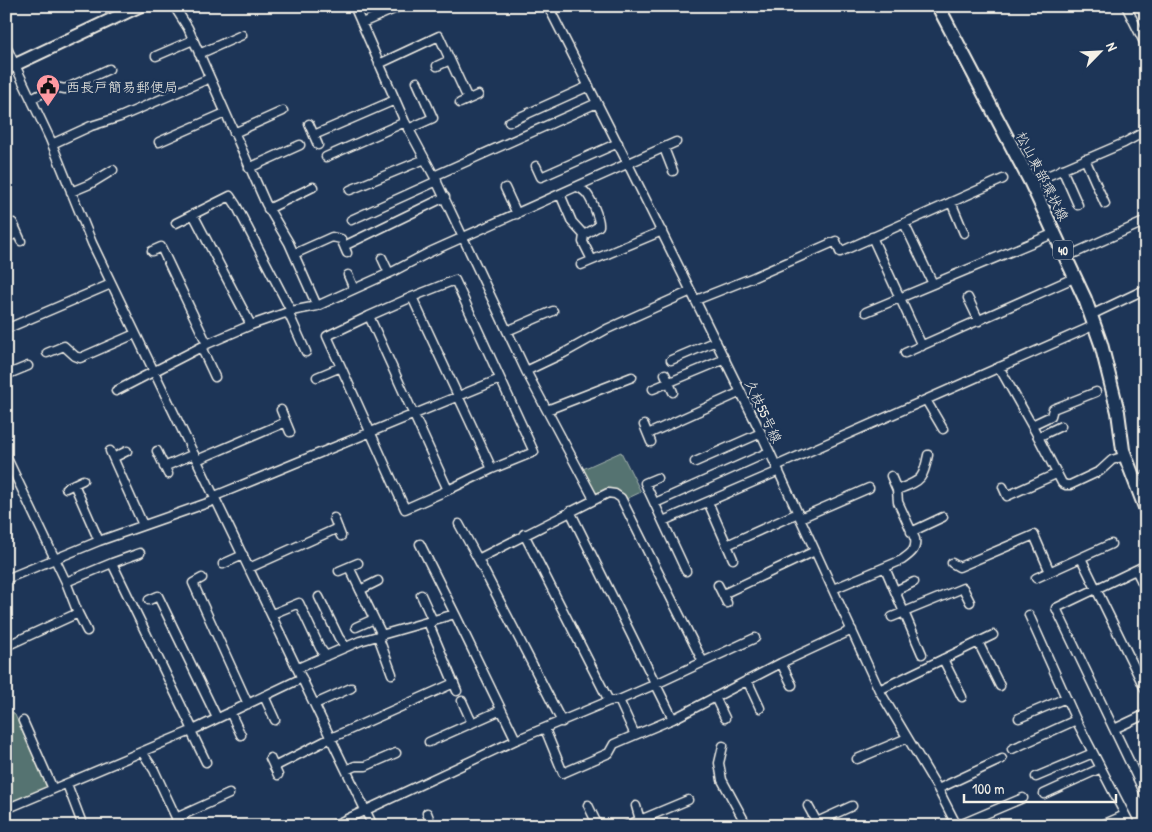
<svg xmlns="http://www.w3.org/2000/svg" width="1152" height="832" viewBox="0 0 1152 832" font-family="'Patrick Hand','Klee One',sans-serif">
<rect width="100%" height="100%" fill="#1d3557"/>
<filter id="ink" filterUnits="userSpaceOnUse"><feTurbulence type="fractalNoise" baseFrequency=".02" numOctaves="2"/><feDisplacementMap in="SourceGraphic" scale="10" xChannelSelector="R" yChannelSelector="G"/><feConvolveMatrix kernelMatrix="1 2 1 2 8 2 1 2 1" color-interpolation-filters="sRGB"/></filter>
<g filter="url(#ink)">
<!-- green -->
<path fill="#557371" stroke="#a4b2ac" d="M621,452l20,40 -17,8 -2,-4 -25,-1 -14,-26z
M6,707l9,8 33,74 -42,17z"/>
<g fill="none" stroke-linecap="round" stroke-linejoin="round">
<!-- minor casing -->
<g stroke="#f4f1e8" stroke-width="11">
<path id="minor" d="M174,6l14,22 78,176 23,39 28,63
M354,6l51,116 29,54 92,195 68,128
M548,6l80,158 133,269 118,257 59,99 19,37 66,-28
M1126,6l20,40
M550,11l10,-5
M362,23l39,-17
M6,46l44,93 42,104 281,583
M199,54l43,-19
M156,56l37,-16
M379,64l60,-28 29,63
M437,66l13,-6
M31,99l24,-12 10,2 44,-20
M460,103l18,-8
M509,122l80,-36
M309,124l9,21
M408,129l25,-11 -16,-36
M234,133l49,-22
M314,135l81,-35
M159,142l66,-29
M52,144l39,-18 29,-9 90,-39
M664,148l9,23
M326,157l79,-35
M1085,159l20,45
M536,166l5,11 77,-34
M249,168l51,-23
M1062,169l16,36
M434,176l163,-73
M1031,183l93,-40 22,-12
M577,187c2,1 5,2 7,4 6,4 16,28 15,35l-15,9 -1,7 9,18
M505,188l12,26
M350,190l75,-31
M71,192l19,-8 23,-14
M560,194l12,28 12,13
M951,202l13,31
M268,209l45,-22
M193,214l58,111
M351,220l86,-39
M13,223l8,18
M176,223l54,-27 6,9 55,106
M904,223l29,61
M872,237l50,109
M6,238l11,-5
M344,246l101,-49
M152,251l9,-4 46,97
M294,254l38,-17 9,2 6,14
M1066,257l80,-36
M382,258l7,15
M581,265l81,-34
M348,275l6,14
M455,280l79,172 -42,17 -80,-172z
M412,297l-43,19 79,174 44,-21
M968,298l11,23
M696,300l58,-23 82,-36 4,11 163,-73
M288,312l18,40
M866,312l189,-79
M1091,315l55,-26
M369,316l-42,20 78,173 43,-19
M6,329l105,-45
M507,331l46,-20
M201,347l14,30
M47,353l17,-7 11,10 5,2 55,-24
M905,353l171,-76
M671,360l45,-19
M999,367l36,64 27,52 4,2h4l30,-14 12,-11 13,-4
M526,371l38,-18 43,-24 84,-38
M665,374l8,18
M6,375l22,-9
M317,377l24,-10
M653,389l72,-30
M116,391l91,-47 44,-19 40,-14 26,-5 77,-35 36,-19 246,-110
M926,400l17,29
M281,410l9,22
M547,410l85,-33
M644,425l7,17
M1032,425l19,-9 2,-7 43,-17
M648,434l93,-42
M1038,437l23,-11
M110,451l33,74
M157,451l11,23
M6,456l60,126 12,31 9,18
M113,458l14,-7
M197,460l89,-38
M695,462l66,-29
M776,466l319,-141
M164,467l30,-13
M1146,475l-2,2 2,4
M657,478l-12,5 41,88
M74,484l25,57
M1003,487l4,9 49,-22
M66,488l17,-8
M897,490c24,-10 26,-9 31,-35
M215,496l285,-117
M708,502l25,57
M655,503l114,-51
M570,511l103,208
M334,518l7,18
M800,518l69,-30
M663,521l116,-50
M459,524l19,35
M911,532l32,-15
M524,534l85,167
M420,544l35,70
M727,545l71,-32
M1081,558l65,133
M112,563l28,-10
M952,563l7,4 75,-32 16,37
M223,564l20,-9
M1146,565l-90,43 90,188
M349,567l33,68
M249,568l89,-40
M885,568l37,86
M1136,570l10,20
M339,571l19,-8
M202,578l-9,5 55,121
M1036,578l75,-34
M6,579l93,-38 117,-41
M66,582l46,-19 81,167
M718,585l9,18
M833,589l69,-29c8,-6 15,-10 13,-21l-17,-37 -1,-12 -6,-14
M360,590l18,-9
M895,591l19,-9
M723,594l92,-43
M421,595l12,26
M319,597l20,41 7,9
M149,600l9,-4 59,122
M272,614l27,-11 21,45 6,8
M1029,615l47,105 55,106
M892,617l71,-29 7,14
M428,622l29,69
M356,627l18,-8
M378,636l14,38
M978,642l22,44
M6,646l72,-33
M943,659l19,38
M781,663l11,22
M298,668l62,-27 95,-27 61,126
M747,680l13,28
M879,690l114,-55
M264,696l11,24
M715,697l10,21
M619,700l16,35 38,-16 108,-56 71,-33
M462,701l10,22
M315,704l36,-16
M230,712l11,23
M1019,718l47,-20
M23,721l30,68
M562,722l-84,-163 130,-66 7,1 6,4 82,164
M545,729l18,44 46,-20 5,-9 21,-9
M1114,729l32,-15
M191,731l15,31
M429,742l72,-32
M723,746l-4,17 3,17 25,46
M1012,749l64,-29
M142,752l12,18 26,56
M270,758l8,17
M857,759l50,-21
M274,767l57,-29 123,-55
M346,770l9,-4h11l30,-13
M1036,777l57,-24
M67,784l16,42
M938,789l64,-30
M1044,794l57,-26
M588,805l10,21
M636,806l4,14 48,-20
M808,806l11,20
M6,809l185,-78 111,-53
M427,813l5,13
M176,818l53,-24
M817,822l35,-16
M332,826l184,-86 93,-39 10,-1 37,-16 99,-46
M626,826l14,-6 3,6
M1100,826l25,-11"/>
</g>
<!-- secondary casing -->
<g stroke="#f4f1e8" stroke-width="15">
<path id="secondary" d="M6,69l134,-63"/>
</g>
<!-- primary casing -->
<g stroke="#f4f1e8" stroke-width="16">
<path id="primary" d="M938,6l93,177 54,116 16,45 17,68 5,38 23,60"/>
</g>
<!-- minor -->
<use href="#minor" stroke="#1d3557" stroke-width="8"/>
<!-- secondary -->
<use href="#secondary" stroke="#1d3557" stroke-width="11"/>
<!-- primary -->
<use href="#primary" stroke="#1d3557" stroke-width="12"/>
</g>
</g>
<!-- icons -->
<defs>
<g id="civic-pin" transform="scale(1.25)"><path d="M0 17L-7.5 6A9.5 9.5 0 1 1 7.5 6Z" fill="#ff9aa2" stroke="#1d3557"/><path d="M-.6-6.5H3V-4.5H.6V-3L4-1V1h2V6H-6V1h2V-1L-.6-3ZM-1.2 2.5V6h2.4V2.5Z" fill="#111"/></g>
</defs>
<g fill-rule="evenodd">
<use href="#civic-pin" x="48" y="86"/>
</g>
<g text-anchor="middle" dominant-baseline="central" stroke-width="4.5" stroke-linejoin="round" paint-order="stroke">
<!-- shield labels -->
<rect fill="#1d3557" stroke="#b4b9bc" stroke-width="1" x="1053" y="240.5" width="20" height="19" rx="4"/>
<g font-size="12" font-weight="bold" fill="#f4f1e8">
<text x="1063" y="250">40</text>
</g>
<!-- poi labels -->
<g font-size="14" fill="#f4f1e8" stroke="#1d3557" text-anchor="start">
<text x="66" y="86">西長戸簡易郵便局</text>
</g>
<!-- street labels -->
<g font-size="14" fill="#f4f1e8" stroke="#1d3557">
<text transform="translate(1043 176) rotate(63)">松山東部環状線</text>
<text transform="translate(764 411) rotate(65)">久枝55号線</text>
</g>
</g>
<!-- margin -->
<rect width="1152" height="832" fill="none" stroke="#1d3557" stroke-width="25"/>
<rect x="12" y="12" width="1127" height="807" fill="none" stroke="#f4f1e8" stroke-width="2" filter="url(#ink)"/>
<!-- north arrow -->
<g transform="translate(1100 52) rotate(66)" stroke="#1d3557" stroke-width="4" paint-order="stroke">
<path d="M0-4L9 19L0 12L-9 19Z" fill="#f4f1e8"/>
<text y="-8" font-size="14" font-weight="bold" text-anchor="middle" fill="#f4f1e8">N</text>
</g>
<!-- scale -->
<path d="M964 794v8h152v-8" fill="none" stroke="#f4f1e8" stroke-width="2.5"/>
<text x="972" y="794" font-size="15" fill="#f4f1e8" stroke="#1d3557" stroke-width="4" paint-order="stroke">100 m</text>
</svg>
